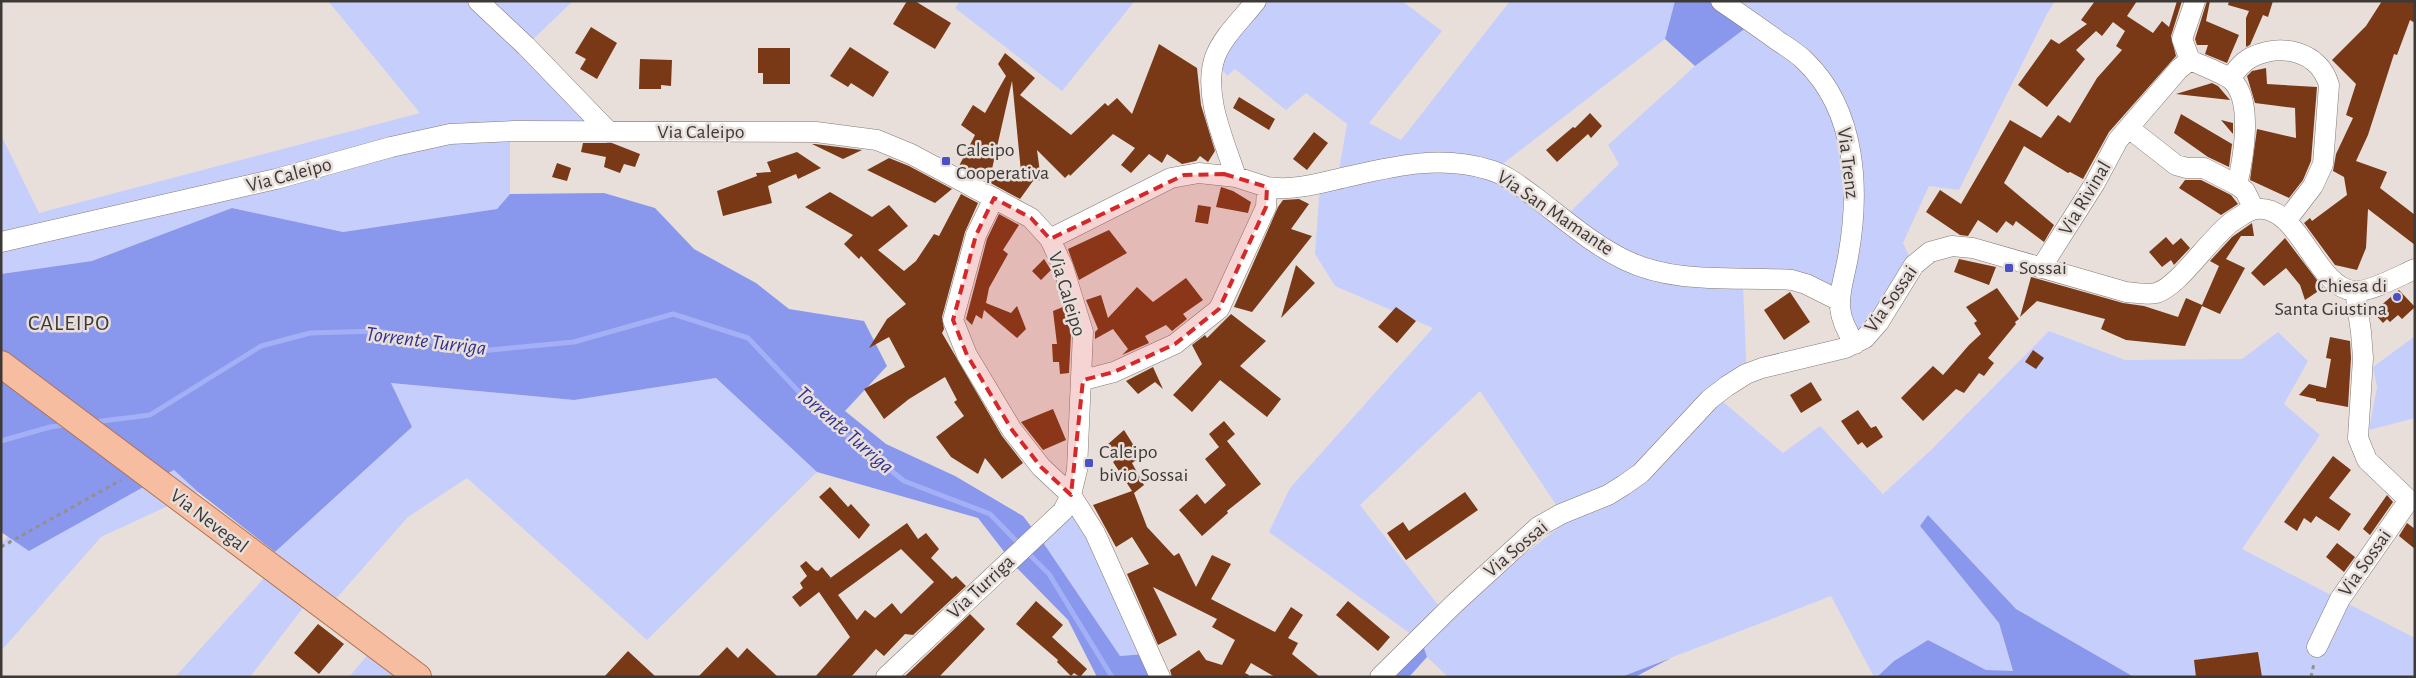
<svg xmlns="http://www.w3.org/2000/svg" width="2416" height="678" viewBox="0 0 2416 678" font-family="'Alegreya Sans',sans-serif">
<rect width="100%" height="100%" fill="#e8dfdb"/>
<!-- green -->
<path fill="#c6cffc" fill-rule="evenodd" d="M328,1h245l-47,45 83,76 -99,6v66l-13,15 -154,23 -111,-24 -140,53 -91,13v-139l38,78 381,-100z
M960,1h172l2,1 -72,89 -107,-83z
M1249,1h153l40,30 -73,92 32,17 109,-139h165l-10,38 -165,127 67,49 52,-51 -11,-19 87,-79 63,-48 -25,-17h322l-8,13 -88,176 -30,-4 -26,57 8,17 -35,55 -28,26 -1,-34 -47,-18 -57,-4 4,96 -26,19 62,53 37,-27 63,68 48,-44 118,-119 76,29 117,-1 36,-27 30,29 -24,43 36,31 -78,114 173,89v39h-281l-118,-68 -88,-94 -8,11 79,97 14,49 -27,-2 -58,-30 -34,21 -17,16h-3l-43,-81 -210,81h-173l-21,-20 -5,-15 -153,-110 21,-44 143,-160 -98,-42 -20,-32 5,-70 17,-2 10,-58 -41,-31 -20,17 -51,-41 -8,7 -19,-28zM1480,391l87,130 -121,94 -86,-110z
M2415,336v82l-46,12 8,-43 -4,-20z
M716,378l101,94 -170,168 -180,-162 -59,39 -74,84 -16,-13 -68,89h-75l107,-119 -7,-6 137,-125 -21,-44 183,17z
M175,470l23,22 -97,45 -100,114v-107l7,-8 21,14z
M1073,505l73,149 -26,2 -80,-118z
M382,638l49,39h-82z"/>
<!-- forest -->
<path fill="#8997ec" d="M1675,1h58l26,17 -64,48 -30,-27z
M604,193l51,15 39,41 62,34 33,26 75,12 23,45 -42,45 41,33 69,32 68,40 17,22 80,118 26,-2 10,23h-59l-29,-57 -52,-53 -38,-49 -161,-46 -101,-94 -142,22 -183,-17 21,44 -137,125 -77,-60 -24,-22 -145,81 -28,-19v-258l91,-13 140,-53 111,24 154,-23 13,-15z
M1928,515l88,94 118,68h-257l17,-16 34,-21 58,30 27,1 -14,-48 -79,-97z
M1422,642l5,15 -18,20h-21z
M1671,658l-36,19h-14z"/>
<g fill="none" stroke-linecap="round" stroke-linejoin="round">
<!-- stream -->
<path stroke="#a3b0f6" stroke-width="5" d="M94,422l56,-7 111,-69 49,-13 68,-2 102,20 94,-9 99,-28 75,24 72,76 84,67 86,33 31,32
M1,441l49,-14 16,-2
M1027,552l22,22 63,103"/>
</g>
<!-- building -->
<path fill="#793916" fill-rule="evenodd" d="M907,1h8l36,22 -16,26 -42,-25z
M2095,1h42l-10,15 26,17 9,-12 7,6 8,-26h5l-11,35 5,20 -67,76 -26,47 -13,-7 -2,1 -44,-27 -20,37 50,42 -10,17 -28,-21 -3,5 -7,-5 -9,12 -19,-13 -10,16 -8,-1 -34,-23 14,-22 21,14 49,-84 31,18 17,-23 12,8 27,-45 25,-28 -6,-4 9,-15 -12,-9 -11,14 -6,-5 -20,19 9,9 -38,48 -29,-22 33,-46 8,5 28,-20 -6,-4z
M2207,1h3l-4,20 33,14 -12,28 -22,-9 3,-9h-11l-2,-6z
M2229,1h44l-5,16 -5,-2 -13,30 -4,2v-29l3,-7 -21,-6z
M2382,1h33v22l-5,-3 -13,35 -3,-1 -26,81 -12,26 31,11 -7,16 35,27v30l-47,-36 -2,39 -9,22 -22,-5 -31,-42 6,-5 2,3 35,-26 -3,-18 -11,-6 3,-17 17,-36 -7,-3 10,-31 -24,-24 34,-34z
M591,27l26,16 -20,36 -17,-10 6,-10 -11,-6z
M1159,44l38,24 4,37 14,46 -7,11 -8,-6 -4,5 -14,3 -15,-10 -5,9 -13,-9 -18,19 -10,-8 14,-17 -22,-14 -43,42 -1,-2 -4,4 -28,-28 4,30 -8,1 -13,18 -46,-25 4,-6 -6,5 -13,-7 16,-31 -14,-10 12,-20 12,8 21,-37 -8,-12 7,-11 30,25 -15,17 51,40 34,-32 3,3 9,-8 15,16zM1012,81l1,9 9,92 -30,-13z
M850,47l39,25 -16,25 -22,-14 -3,4 -18,-11z
M758,48h32v36h-27v-11h-5z
M640,59l32,1 -1,26 -10,-1v4h-22z
M2266,68l1,16 50,3 -6,74 -8,19 -14,18 -39,-18 7,-51 39,9 -1,-30 -40,-5 -8,-27 5,-5z
M2212,83l6,3 12,14 -54,-6z
M1239,97l36,22 -6,11 -36,-22z
M1590,113l12,13 -11,12 -3,-4 -31,28 -11,-12 27,-23 2,1z
M2181,114l51,30 -3,23 -21,-10 -34,-24z
M2221,120l12,3v11z
M1314,132l14,11 -21,27 -14,-11z
M583,143h29l28,11 -5,13 -11,-3 -4,9 -16,-6 2,-10 -25,-5z
M812,144h3l47,6 -19,9z
M797,152l24,16 -23,11 -2,-5 -28,12 4,17 -49,13 -6,-25 40,-15 -1,-3 15,-1 -4,-10z
M889,158l20,8 43,23 -17,14 -68,-33z
M557,163l14,5 -4,13 -15,-4z
M2185,180h16l30,15 7,9 -17,11 -42,-27z
M1221,187l12,4 18,11 -3,11 -32,-6z
M830,192l42,25 17,-12 19,21 -30,24 26,21 12,-10 18,-27 5,2 22,-42 17,9 -13,29 -23,85 2,12 -2,4 60,103 21,27 -21,16 -17,-21 -7,16 -27,-17 -15,-20 28,-21 -10,-14 3,-2 -12,-23 -36,22 -25,20 -20,-30 41,-22 -16,-30 -20,11 18,-29 19,-15 -45,-48 -2,3 -15,-15 9,-9 -48,-28z
M1299,199l10,5 -18,25 21,7 -60,76 -18,-5 44,-100 5,-7z
M1198,205l13,2 -3,17 -13,-2z
M999,214l20,11 -16,25 5,4 -19,34 -3,15 25,10 6,-7 9,23 -9,9 -33,-28 -2,9 -6,-4 -4,10 -6,-6 21,-80z
M2252,223l2,13h-13l-15,23 19,9 -25,46 -18,-8 -17,40 -59,-6 -25,-11 4,-10 -68,-18 -17,16 11,-40 92,26 21,3 34,11 8,-19 16,7 17,-39 -9,-5 22,-24z
M1109,230l18,23 -48,27 -11,-31z
M2166,237l7,8 8,-7 9,10 -16,17 -3,-5 -9,7 -13,-15z
M2285,238l38,50 -18,12 -5,-15 -14,-17 -22,18 -13,-13z
M1044,259l7,11 -10,10 -9,-9z
M1959,259l37,8 -7,18 -35,-13z
M1296,265l19,18 -34,35z
M1186,278l17,22 -20,14 4,5 -15,12 -6,-6 -21,11 4,7 -27,12 6,-6 -15,-20 -18,10v-7l3,-3 -12,-29 15,-5 7,23 29,-31 16,15z
M1997,288l22,31 -4,3 1,2 -28,34 6,5 -10,13 -5,-3 -15,20 -8,-4 -33,32 -22,-23 32,-32 10,9 26,-30 12,-11 -7,-11 3,-2 -11,-14z
M2399,290l16,17 -13,12 -4,-4 -8,7 -3,-3 -4,4 -10,-11z
M1790,292l20,30 -26,18 -20,-30z
M1063,307l8,27 -2,39 -9,1 -1,-12h-6l-1,-18h5l-4,-33z
M1396,307l20,14 -19,22 -19,-16z
M1231,314l35,27 -26,25 41,33 -14,18 -47,-37 -28,32 -19,-17 29,-31 -10,-19 13,-10 2,3z
M2330,337l20,4 1,17 -3,49 -32,-6v-2l-17,-4 10,-11 17,4 5,-29 -5,-1z
M2033,350l11,8 -8,11 -11,-7z
M1153,367l10,22 -8,-7 -17,12 -12,-13z
M1811,382l11,18 -21,13 -11,-18z
M1053,409l13,31 -23,10 -22,-28z
M1858,410l13,18 5,-2 7,11 -16,11 -5,-6 -4,3 -17,-24z
M1224,421l11,13 -8,7 34,43 -34,27 1,2 -26,23 -23,-26 18,-16 8,10 21,-19 -21,-26 14,-12 -10,-13z
M1124,430l17,27 -9,6 12,22 -10,8 13,34 27,29 5,-3 17,34 16,-32 19,9 -20,35 64,33 16,-25 12,8 -15,23 10,5 -6,11 28,23h-45l-24,-14 -6,10 4,2 -1,2h-76l-2,-7 29,-20 7,10 16,5 13,-25 -23,-13 5,-8 -64,-32 24,48 -19,10 -31,-71 22,-10 -17,-27 -16,10 -23,-42 39,-14 -19,-29 5,-4 -11,-13z
M2333,456l18,14 -22,28 22,16 -12,17 -23,-15 -5,7 -7,-5 -7,13 -13,-9z
M830,487l18,20 3,-3 19,21 -11,14 -40,-42z
M1465,492l13,18 -72,50 -19,-27 16,-11 6,9z
M2387,495l6,7 -23,33 -7,-6z
M907,523l11,16 8,-6 13,16 -8,9 21,21 4,-3 10,10 -53,49 -8,-1 -21,22 -8,-7 -25,28h-36l35,-40 -31,-45 -19,15 -8,-10 11,-9 -3,-5 7,-7 -7,-10 6,-5 9,9 3,1 4,-4 9,11 -2,1zM901,549l33,33 -33,32 -9,-11 -17,15 -10,-8 -8,10 -19,-25z
M2407,523l8,6v20l-16,-13z
M2337,543l18,14 -11,15 -18,-15z
M1036,601l27,24 -11,12 35,32 -7,8 -6,-4 -3,3 -14,-14 1,-2 -42,-36z
M1348,601l42,36 -12,14 -42,-36z
M970,614l15,15 -46,48h-35z
M318,624l26,20 -25,30 -25,-21z
M727,647l11,11 9,-10 31,29h-80z
M628,651l28,26h-52z
M2258,652l4,25h-66l-2,-17z"/>
<g fill="none" stroke-linecap="round" stroke-linejoin="round">
<!-- minor casing -->
<g stroke="#827a76" stroke-width="21">
<path id="minor" d="M478,1l48,45 83,86
M1721,1c19,13 38,26 57,40 9,6 19,12 27,20 52,50 55,130 43,196 -7,38 -17,51 7,87
M2195,1l-13,38 8,21c13,6 27,11 39,18 26,18 14,82 8,107l8,6 9,18
M2230,79c6,-9 12,-17 22,-22 30,-14 67,-6 77,28l-6,79 -10,22 -27,35
M2130,129l46,36 11,3h17l33,17
M1267,187c25,4 50,-3 75,-9 49,-11 97,-24 148,-8 17,5 31,17 45,27 29,22 57,47 90,63 51,25 112,16 167,20l14,4 32,16
M994,198l-18,37 -23,85 14,35 45,75 29,37 30,28 24,38 65,144
M1050,239l121,-61 28,-5 37,4
M1,242l275,-63 115,-32 59,-13 64,-3 302,1 61,8 34,14 120,64 19,21 13,28 20,65 -6,138 -6,25 -8,16 -177,166
M2041,268l54,-85 23,-43 61,-71 11,-9
M1083,380l31,-8 61,-28 44,-35 47,-102 1,-20 -31,-10c-11,-35 -34,-82 -21,-120 8,-21 28,-39 41,-56
M2317,647l23,-48 69,-99 -42,-40 -9,-22 5,-80 -2,-26 -6,-41
M1380,677l74,-73 84,-77 23,-13 47,-19 16,-10 17,-12 69,-74 17,-13 19,-12 16,-6 83,-20 20,-10 14,-16 35,-57 16,-13 22,-6 21,2 153,44c10,1 20,3 30,1 23,-6 54,-56 77,-72 7,-4 15,-11 23,-12 44,-5 58,78 98,82 15,2 47,-16 61,-22"/>
</g>
<!-- major casing -->
<g stroke="#b27252" stroke-width="28">
<path id="major" d="M1,364l417,313"/>
</g>
<!-- path -->
<path stroke="#958f8c" stroke-width="3" stroke-dasharray="4 4" stroke-linecap="butt" d="M1,547l120,-67
M2311,677l3,-14"/>
<!-- minor -->
<use href="#minor" stroke="#fff" stroke-width="20"/>
<!-- major -->
<use href="#major" stroke="#f7bda0" stroke-width="26"/>
</g>
<!-- marked area -->
<path fill="#d62828" fill-opacity="0.2" stroke="#d62828" stroke-width="4" stroke-dasharray="10 6" stroke-linejoin="round" d="M1224,174l43,13 -1,20 -47,102 -44,35 -61,28 -31,8 -12,115 -30,-28 -29,-37 -45,-75 -14,-35 23,-85 18,-37 37,20 19,21 134,-64z"/>
<!-- markers -->
<g fill="#4a50c6" stroke="#e8dfdb" stroke-width="2">
<rect x="941" y="156" width="10" height="10" rx="2.5"/>
<rect x="2004" y="263" width="10" height="10" rx="2.5"/>
<circle cx="2397" cy="297" r="5"/>
<rect x="1084" y="458" width="10" height="10" rx="2.5"/>
</g>
<g text-anchor="middle" dominant-baseline="central" stroke-width="5" stroke-linejoin="round" paint-order="stroke">
<!-- street labels -->
<g font-size="20" fill="#3c3937" stroke="#e8dfdb">
<text x="701" y="132">Via Caleipo</text>
<text transform="translate(1848 163) rotate(83)">Via Trenz</text>
<text transform="translate(289 175) rotate(-15)">Via Caleipo</text>
<text transform="translate(2085 198) rotate(-59)">Via Rivinal</text>
<text transform="translate(1555 213) rotate(34)">Via San Mamante</text>
<text transform="translate(1067 294) rotate(73)">Via Caleipo</text>
<text transform="translate(1891 299) rotate(-55)">Via Sossai</text>
<text transform="translate(209 521) rotate(37)">Via Nevegal</text>
<text transform="translate(1516 549) rotate(-40)">Via Sossai</text>
<text transform="translate(2365 563) rotate(-55)">Via Sossai</text>
<text transform="translate(981 587) rotate(-43)">Via Turriga</text>
</g>
<!-- poi labels -->
<g font-size="20" fill="#3c3937" stroke="#e8dfdb" text-anchor="start">
<text x="956" y="150">Caleipo<tspan x="956" dy="23">Cooperativa</tspan></text>
<text x="2019" y="268">Sossai</text>
<text x="2387" y="286" text-anchor="end">Chiesa di<tspan x="2387" dy="23">Santa Giustina</tspan></text>
<text x="1099" y="452">Caleipo<tspan x="1099" dy="23">bivio Sossai</tspan></text>
</g>
<!-- water labels -->
<g font-size="21" font-style="italic" fill="#303192" stroke="#e8dfdb">
<text transform="translate(426 341) rotate(7)">Torrente Turriga</text>
<text transform="translate(845 430) rotate(41)">Torrente Turriga</text>
</g>
<!-- quarter labels -->
<g font-size="22" letter-spacing="1" fill="#3c3937" stroke="#e8dfdb">
<text x="69" y="323">CALEIPO</text>
</g>
</g>
<!-- border -->
<rect width="2416" height="678" fill="none" stroke="#3c3937" stroke-width="5"/>
</svg>
